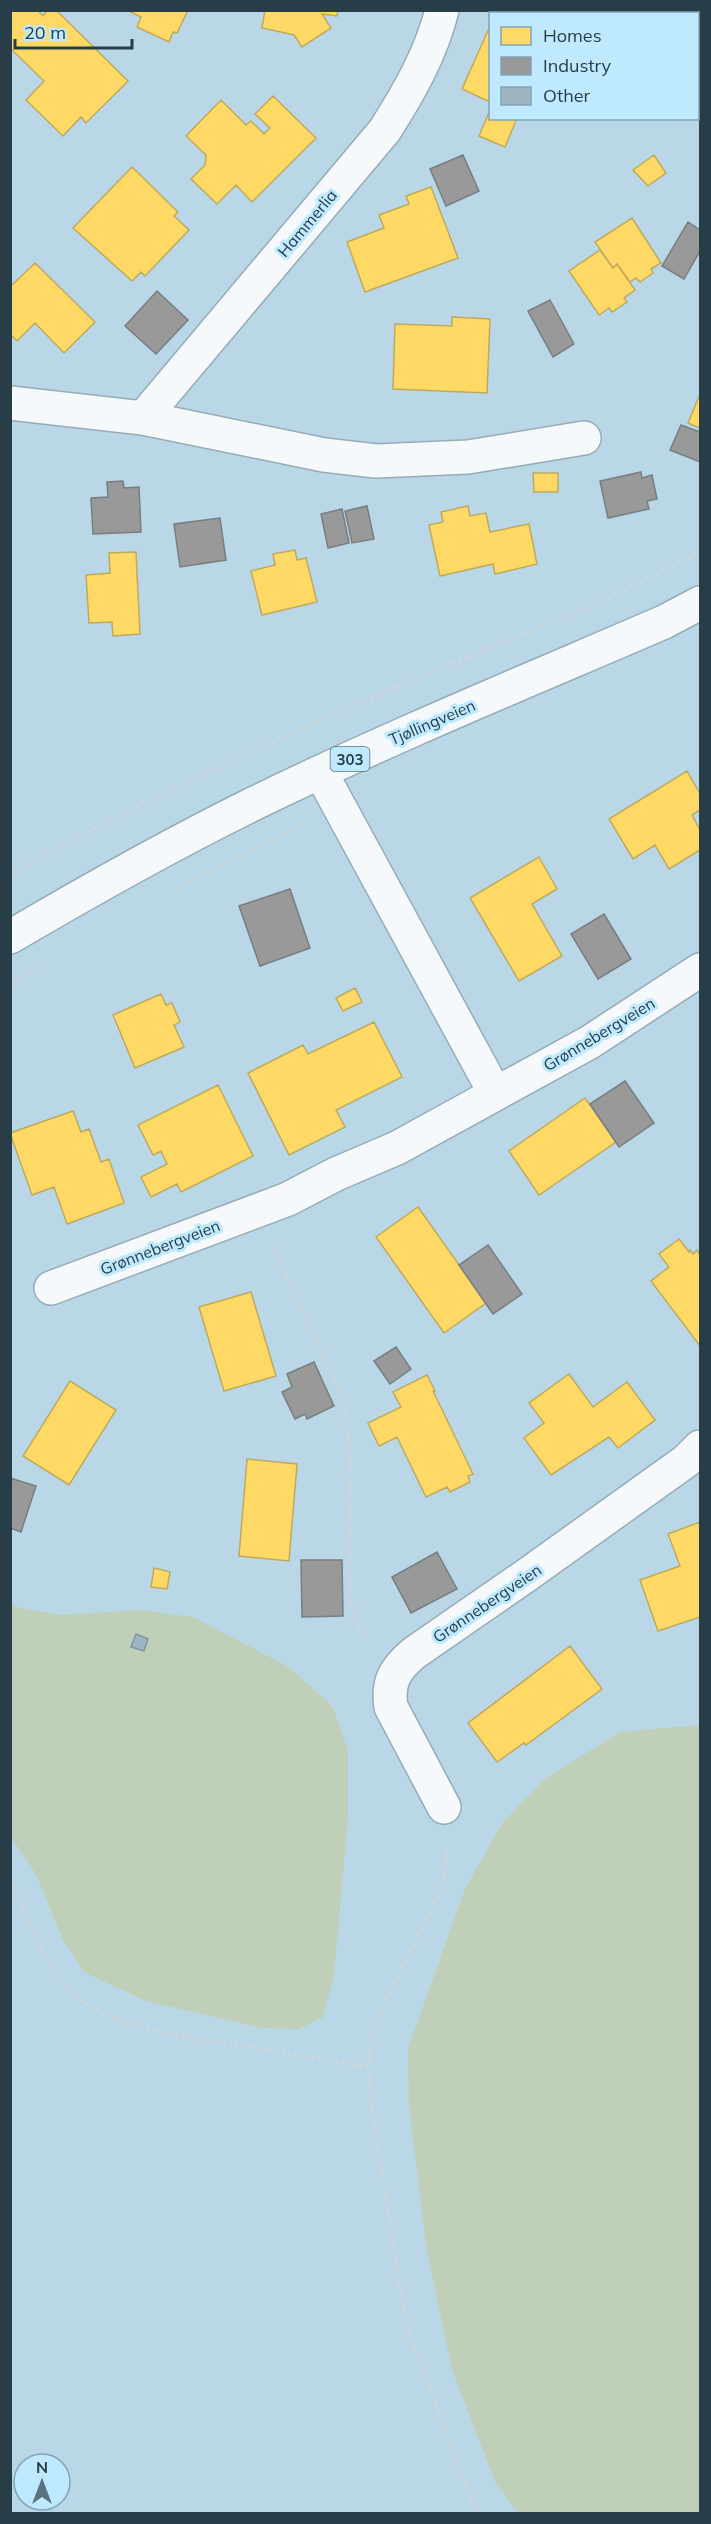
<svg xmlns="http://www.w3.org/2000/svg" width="711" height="2524" viewBox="0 0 711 2524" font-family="Mulish,sans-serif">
<rect width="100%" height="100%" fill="#bad7e7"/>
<!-- green -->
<path fill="#c0cfb7" d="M10,1603l7,4 43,8 80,-5 53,7 96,50 43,39 16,44v67l-14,158 -11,42 -24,12 -37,-1 -116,-27 -62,-29 -21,-32 -27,-66 -25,-37z
M700,1725v788h-182l-22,-29 -44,-114 -26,-124 -17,-142 -1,-55 57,-160 38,-67 42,-43 75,-47z"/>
<!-- homes -->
<path fill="#ffd966" stroke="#beaa5d" stroke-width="1.5" d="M10,10h27l6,6 5,-6h8l72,71 -42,42 -5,-6 -18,19 -37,-36 18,-19 -34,-33z
M127,10h61l-11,23 -4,-1 -4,10 -32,-15 4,-10z
M265,10h73l-1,6 -15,-2 9,14 -29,19 -8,-12 -32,-7z
M677,10h23v39l-2,-1v-34h-22z
M490,26v76l-28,-13z
M273,96l43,42 -64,64 -16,-17 -19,19 -26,-25 14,-14 1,-10 -20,-19 35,-36 25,25 5,-4 13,13 6,-6 -15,-14z
M490,110v8h27l-12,29 -26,-11z
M654,155l12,18 -18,13 -15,-16z
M132,167l46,45 -4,4 15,14 -44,46 -4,-4 -9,9 -59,-53z
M431,187l27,71 -93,34 -18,-50 37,-14 -5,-13 30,-11 -3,-8z
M632,218l29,45 -10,6 2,4 -13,9 -4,-4 -6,4 -13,-18 -4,4 -18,-26z
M600,250l13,18 4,-4 18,26 -11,8 3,4 -15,10 -3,-4 -10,7 -30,-44z
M35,263l60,59 -31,31 -29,-30 -18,18 -7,-7v-47z
M452,317l38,2 -3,74 -94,-4 2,-65 57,2z
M700,394v34l-12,-5z
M533,473h25v19h-24z
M468,506l2,10 16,-3 4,19 39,-8 8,40 -42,10 -2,-10 -53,12 -11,-51 14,-3 -2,-10z
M295,550l2,10 9,-2 11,44 -55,13 -11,-44 24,-6 -2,-11z
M136,552l4,82 -27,2 -1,-14 -23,1 -3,-48 24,-2 -1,-20z
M687,771l13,23v16l-8,5 8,15v20l-31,19 -14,-24 -22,14 -24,-40z
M539,857l18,32 -25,15 30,52 -43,25 -49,-83z
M355,988l7,14 -19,9 -7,-13z
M161,994l5,11 6,-2 8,19 -6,3 10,22 -49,21 -22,-53z
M374,1022l28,55 -66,33 9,17 -56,28 -41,-82 55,-28 5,9z
M218,1085l35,71 -72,36 -4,-8 -26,13 -10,-20 26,-13 -6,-13 -8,4 -15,-30z
M585,1098l31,44 -77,53 -30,-44z
M73,1111l8,21 8,-3 12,33 8,-3 15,44 -57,21 -13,-37 -22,8 -22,-62z
M418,1207l68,96 -42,30 -68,-96z
M679,1239l10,13 1,-2 3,4 4,-4 3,5v91l-49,-65 18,-14 -10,-13z
M251,1292l25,84 -52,15 -25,-84z
M569,1374l24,33 34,-25 28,38 -37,28 -9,-11 -58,38 -27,-37 20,-15 -15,-20z
M427,1375l8,16h-2l40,83 -5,2 2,6 -20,10 -3,-5 -21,10 -29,-60 -18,9 -11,-23 33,-16 -8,-15z
M70,1381l46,29 -47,75 -46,-29z
M247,1459l50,5 -8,97 -50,-5z
M700,1522v95l-42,14 -18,-51 40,-14 -12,-32z
M154,1568l16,4 -3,17 -16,-2z
M570,1646l32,43 -76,56 -2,-2 -27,19 -29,-39z"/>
<!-- industry -->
<path fill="#999" stroke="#777d81" stroke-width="1.5" d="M463,155l16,36 -33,15 -16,-37z
M688,222l12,8v21l-16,28 -22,-13z
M157,291l31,29 -32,34 -31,-28z
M550,300l24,44 -21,13 -25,-46z
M681,425l19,7v30l-30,-12z
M641,472l1,6 10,-3 5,24 -10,2 2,8 -41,9 -8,-37z
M123,481l1,7 15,-1 2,45 -48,2 -2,-36 17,-1 -1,-15z
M367,506l7,33 -22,4 -7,-32z
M342,509l7,34 -21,5 -7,-34z
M220,518l6,42 -46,7 -6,-43z
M290,889l20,59 -50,18 -21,-60z
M604,914l27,45 -33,20 -27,-45z
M625,1081l29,42 -35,24 -29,-43z
M488,1245l34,49 -29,20 -34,-49z
M396,1347l15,22 -21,15 -16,-23z
M314,1362l20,44 -27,13 -2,-5 -10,5 -13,-27 10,-5 -5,-13z
M10,1478l26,8 -15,46 -11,-4z
M437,1552l20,37 -46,24 -19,-36z
M301,1560h41l1,56 -41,1z"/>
<!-- building -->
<path fill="#9eb6c2" stroke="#8097a3" stroke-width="1.5" d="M136,1634l12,5 -4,12 -13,-4z"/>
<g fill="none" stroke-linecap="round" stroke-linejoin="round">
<!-- minor casing -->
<g stroke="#95acb7" stroke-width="36">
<path id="minor" d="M10,403l133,15 181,37 52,6 92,-4 116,-19
M143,418l242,-288c24,-38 46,-76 57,-120
M321,773l174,320
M51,1288l237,-89 48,-25 61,-26 193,-106 110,-72
M444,1807l-53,-100c-4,-25 4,-38 23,-54l110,-76 162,-116 14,-14"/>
</g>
<!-- major casing -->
<g stroke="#95acb7" stroke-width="36">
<path id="major" d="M10,937c80,-47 160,-92 243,-133 135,-66 274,-123 411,-182l36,-19"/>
</g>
<!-- path -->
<path stroke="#cdd6db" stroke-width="4" stroke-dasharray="3 3" stroke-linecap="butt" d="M10,876l31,-19 103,-54 119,-57 126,-56 217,-91 94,-47
M177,888l130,-65
M10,985l35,-22
M272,1244l71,153c14,58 4,120 7,179 1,11 0,25 3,36 3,13 9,23 17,32
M448,1843l-4,37 -7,19 -50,99 -15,40 -4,29 3,37 35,219 65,177 10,14
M10,1883c19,32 29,73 53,101 41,46 126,53 183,62 40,7 81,14 122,21"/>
<!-- minor -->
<use href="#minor" stroke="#f5f9fb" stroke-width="33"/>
<!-- major -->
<use href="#major" stroke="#f5f9fb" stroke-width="33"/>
</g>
<g text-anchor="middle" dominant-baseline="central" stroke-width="6" stroke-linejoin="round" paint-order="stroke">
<!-- shield labels -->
<rect fill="#bee9ff" stroke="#54717f" stroke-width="1.5" x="330.5" y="747" width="39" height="24" rx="4.5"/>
<g font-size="15" font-weight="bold" fill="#273d48">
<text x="350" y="759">303</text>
</g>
<!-- street labels -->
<g font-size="16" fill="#273d48" stroke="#bee9ff">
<text transform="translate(307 223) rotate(-50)">Hammerlia</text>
<text transform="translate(432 722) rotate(-23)">Tjøllingveien</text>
<text transform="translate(599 1034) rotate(-31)">Grønnebergveien</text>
<text transform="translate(160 1247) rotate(-21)">Grønnebergveien</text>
<text transform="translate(487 1603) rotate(-34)">Grønnebergveien</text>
</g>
</g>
<!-- border -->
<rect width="711" height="2524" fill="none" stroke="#273d48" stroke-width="24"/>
<!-- legend -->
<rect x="489" y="12" width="210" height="108" fill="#bee9ff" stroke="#82a4b6" stroke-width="1.5"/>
<rect x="501" y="27" width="30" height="18" fill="#ffd966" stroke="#82a4b6" stroke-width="1.5"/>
<text x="543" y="42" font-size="18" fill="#273d48">Homes</text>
<rect x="501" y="57" width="30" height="18" fill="#999999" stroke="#82a4b6" stroke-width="1.5"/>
<text x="543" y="72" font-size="18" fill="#273d48">Industry</text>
<rect x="501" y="87" width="30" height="18" fill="#9eb6c2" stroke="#82a4b6" stroke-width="1.5"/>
<text x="543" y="102" font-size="18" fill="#273d48">Other</text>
<!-- north arrow -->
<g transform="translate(42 2482)"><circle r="28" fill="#bee9ff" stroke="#82a4b6" stroke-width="1.5"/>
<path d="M0-4.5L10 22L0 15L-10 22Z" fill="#5a7380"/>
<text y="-9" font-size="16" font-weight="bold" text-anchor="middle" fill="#273d48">N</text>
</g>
<!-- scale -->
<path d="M15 39v9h117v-9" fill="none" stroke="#273d48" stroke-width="3"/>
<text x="24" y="39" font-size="18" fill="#273d48" stroke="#bee9ff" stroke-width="4.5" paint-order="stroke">20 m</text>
</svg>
